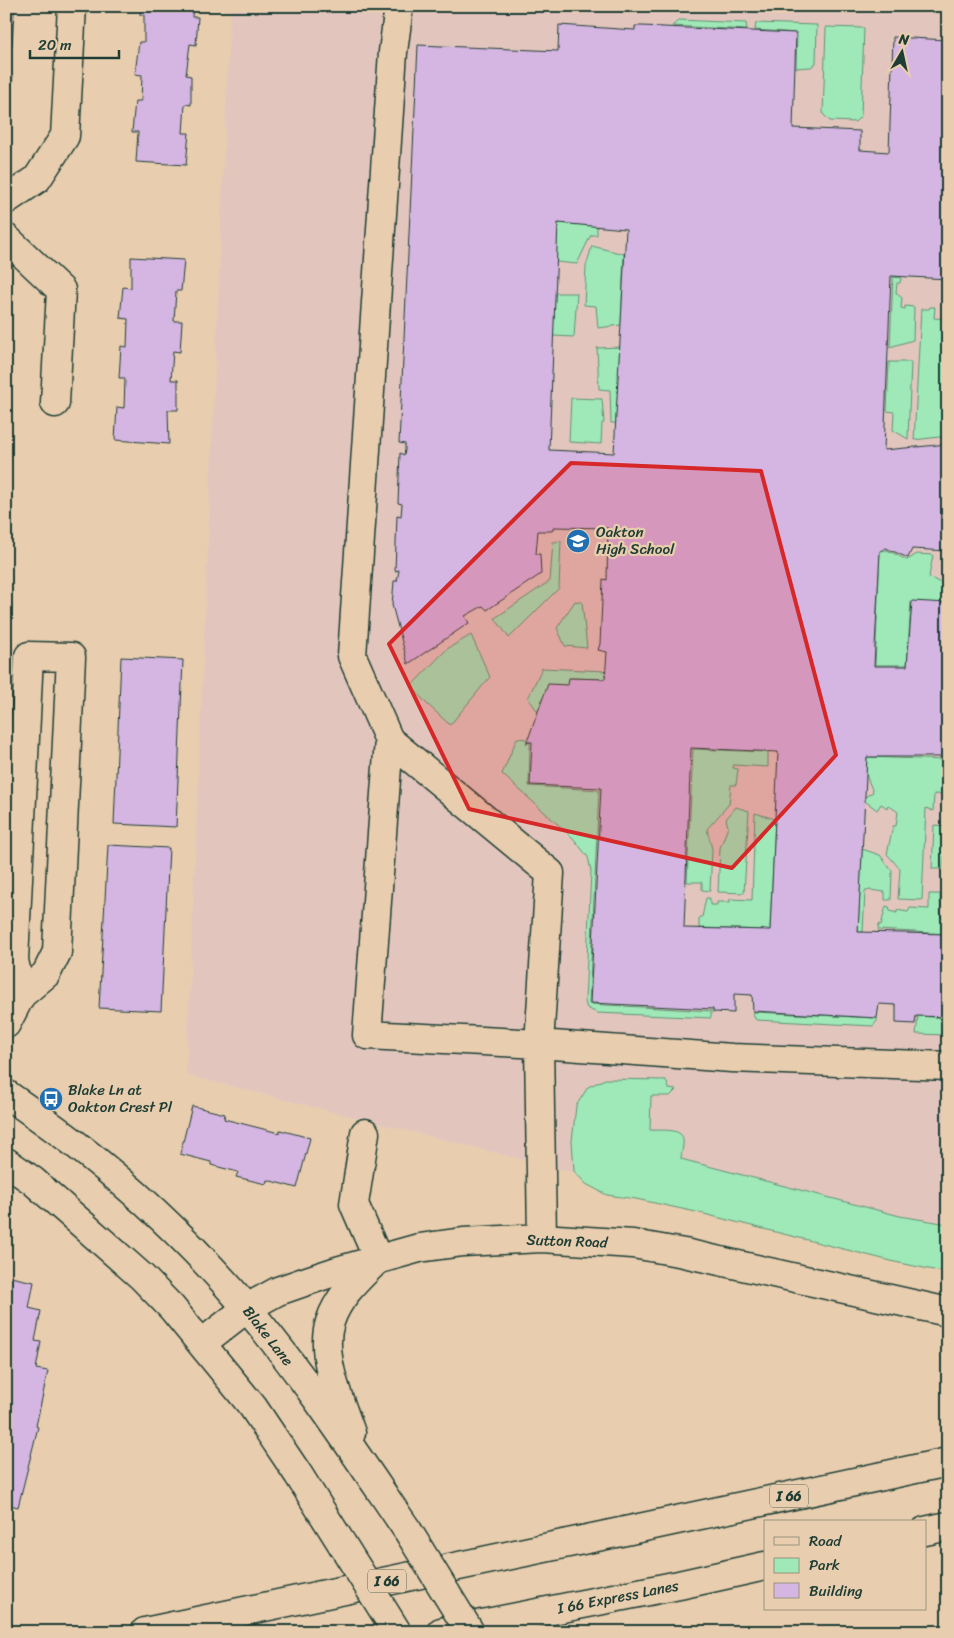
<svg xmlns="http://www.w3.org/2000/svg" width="954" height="1638" viewBox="0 0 954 1638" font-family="Sriracha,sans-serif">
<rect width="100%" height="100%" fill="#e8ceaf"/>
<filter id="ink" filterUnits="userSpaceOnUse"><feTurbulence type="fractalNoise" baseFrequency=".02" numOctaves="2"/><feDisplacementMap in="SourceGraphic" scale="10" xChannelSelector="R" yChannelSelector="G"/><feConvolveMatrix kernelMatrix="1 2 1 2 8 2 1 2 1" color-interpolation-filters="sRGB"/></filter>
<g filter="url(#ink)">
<!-- built -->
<path fill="#e2c6be" d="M230,6h718v1252l-102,-17 -660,-166z"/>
<!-- green -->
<path fill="#9fe8b7" stroke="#5f9276" d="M679,20l67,3 1,7 -75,-4z
M756,23l61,2 -1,38 -5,4 -15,1 1,-35 -42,-3z
M826,27l38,1 -3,88 -6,6 -25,-1 -7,-7z
M558,223l39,3v9h-6l-14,29 -21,-2z
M592,246l32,8 -3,71 -23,3 -2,-22 -12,-1 2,-39z
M893,277l8,1 -1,5h-3l-1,10 6,5 -1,10 4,1v-3l9,1 -1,33 -23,7z
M555,293h22l-3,44 -21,-1z
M930,307h5l-1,11 14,1v117l-34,4 7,-131h8z
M620,347l-4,76h-5l-1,-33 -11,-1 -2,-41z
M889,362h22l-3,77 -15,-9 1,-18 -7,-1z
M571,398l31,1 2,24h-2l-1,21 -32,-2z
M561,541l-2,47 -50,50 -14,-20 55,-37 3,-39z
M887,550l20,10 10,-6 16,1 -4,22 19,10v16l-37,-1 -4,63h-32l5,-114z
M575,601l7,1 5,46 -22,-2 -8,-18z
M471,635l19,42 -40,48 -24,-22 -15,-17 36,-37z
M542,668l64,3 -1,8 -35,-1 -2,7 -30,27 -10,-14z
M517,738l10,1 -1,5 4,-2 -1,44 70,4 -10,214 122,7v7l-114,-5 -10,-5 -2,-6 6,-131 -3,-14 -15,-19 -71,-64z
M693,749l75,3v15l-35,-2v3l5,1 -2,16h-5l-2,19 -22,25 5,20 -2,42 -8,-1v-8h-15z
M867,757l81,3v35l-14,-1 -1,17 -7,-3 -4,92 -24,-1 2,-30 -13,-15 6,-28h3l2,-14 -10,-7 -1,3 -6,-4 -4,6 -12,-9v-4l8,-5 -7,-17z
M736,807l13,4 -5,82 -26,-1 2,-44 8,-21 -2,-8z
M755,813l20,6 -5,111 -71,-2v-10l3,-1 4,-19h4v7h7v-3h13v-3l22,1z
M934,825l11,1 -1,12 4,1v18l-4,-1 -1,13h-11z
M862,849l18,6 12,16 -1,29h-6v-8l-16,-2 -1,1h-3l-2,41h-5z
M929,894h11l1,23 2,1v9h5v7l-70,-4 1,-6 2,1 5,-19 3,1 1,4 7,2v-3l11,2 2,-4 19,1z
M754,1012l123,6v3l-4,5 -117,-6 -3,-5z
M918,1016l30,2v17l-32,-1z
M605,1079l61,1 3,9 7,1 -6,6h-19l-1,34c9,1 31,-3 33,9 1,6 -2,15 -2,20l219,57 48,8v49l-53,-11 -199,-50 -60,-13 -29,-4 -21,-11 -12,-13 -2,-30 4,-35 12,-19z"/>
<!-- building -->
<path fill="#d5b5e1" stroke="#1f3d34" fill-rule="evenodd" d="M6,6h4v6h4l-2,33h-5l-1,20z
M141,6h52l-1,11h6l-2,28 -6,-1 -4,31 5,1v29l-6,-1 -2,29h6l-3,32 -50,-3 2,-30h-6l3,-31h6l1,-26 -7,-1 4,-32h5v-27h-4z
M559,25l76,5v-4h7l154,7 -3,95 67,3v19l29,2 4,-115 55,3v239l-57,-3 -7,174 64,-6v107l-36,-2 -4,9 -22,-10 -6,3 -6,115h33l5,-65 36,2v154h-81l-9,175 90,2v83l-32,-1 -1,8 -19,-1v-18l-17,-1 -2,14 -124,-7 -1,-16 -18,-1v19l-21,-1v-3l-123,-6 11,-215 -71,-3 2,-43h-5l21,-58 20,1 1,-7 36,1 2,-27 -9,-2 2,-6 3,-65 4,1 1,-52 -54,-1 -2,4h-14l-2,23h4l1,20 -54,36 -4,-4 -18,10 4,7 -61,41 -16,-59 2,-24h3l2,-11 -4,1 2,-56 4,1 1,-12 -4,-1 2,-50 4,2 1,-5v-6l-6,-1 19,-398 140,6zM558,223l68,6 -12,224 -65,-3zM691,748l87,4 -8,178 -86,-2z
M6,75l7,1 -3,28h-4z
M131,257l53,3 -3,31h-5l-2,30h8l-2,31 -7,-1 -2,29h7v30h-10l1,34 -54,-4 2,-33 7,1 1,-30h-6l2,-32 6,1 1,-28 -8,-1 3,-31 8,1z
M121,657l62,3 -7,167 -62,-3z
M108,845l61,3 -8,163 -62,-3z
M192,1106l33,8 -1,5 55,14 1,-3 30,8 -13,50 -30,-8 -1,4 -30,-7 2,-5 -27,-7v-3l-31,-8z
M6,1276l28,6 -5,26 12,3 -6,30 6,1 -5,27 12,2 -12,55 2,1 -20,80 -12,-3z"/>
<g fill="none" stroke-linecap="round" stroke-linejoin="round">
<!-- minor casing -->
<g stroke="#1f3d34" stroke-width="31">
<path id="minor" d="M399,6l-6,46 -41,604 37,84 -22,295 172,9 193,14 216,8
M6,200l31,-21 28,-43 7,-130
M6,238l55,52 -6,113
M389,740l161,133 -11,171 3,194
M6,1024l15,-29 -7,-35 15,-304 42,1 -14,295 -11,22 -25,21
M365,1133l-11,71 24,55
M202,1343l45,-35 31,-17 23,-8 36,-12 82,-23 44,-6 39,-2 40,-2 91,6 51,9 264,59"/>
</g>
<!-- major casing -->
<g stroke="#1f3d34" stroke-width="31">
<path id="major" d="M6,1094c23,16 46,32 68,49 62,48 121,104 172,164 59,70 110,148 162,224
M6,1162l27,19 48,42 61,54 30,31 81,99 45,67 44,70
M351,1433c-11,-32 -32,-78 -21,-111 8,-26 30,-45 48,-63"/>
</g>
<!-- highway casing -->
<g stroke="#1f3d34" stroke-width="31">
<path id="highway" d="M925,1531l23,-5
M145,1632l485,-102 318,-68
M441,1632l238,-47 86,-19"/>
</g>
<!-- minor -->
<use href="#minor" stroke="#e8ceaf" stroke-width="28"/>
<!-- major -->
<use href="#major" stroke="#e8ceaf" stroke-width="28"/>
<!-- highway -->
<use href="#highway" stroke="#e8ceaf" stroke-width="28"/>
<!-- major-bridge casing -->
<g stroke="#1f3d34" stroke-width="31" stroke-linecap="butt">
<path id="major-bridge" d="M408,1531l62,101
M342,1544l55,88"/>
</g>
<!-- major-bridge -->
<use href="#major-bridge" stroke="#e8ceaf" stroke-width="28"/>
</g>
</g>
<!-- marked area -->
<path fill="#d62828" fill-opacity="0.2" stroke="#d62828" stroke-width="4" stroke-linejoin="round" d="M571,463l190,8 75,284 -104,113 -263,-59 -80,-165z"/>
<!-- icons -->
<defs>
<g id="school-disc" transform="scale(1.25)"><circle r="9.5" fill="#1f6fb2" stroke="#e8ceaf"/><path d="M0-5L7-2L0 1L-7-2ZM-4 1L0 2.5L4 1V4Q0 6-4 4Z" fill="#fff"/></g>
<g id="bus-disc" transform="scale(1.25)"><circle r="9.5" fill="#1f6fb2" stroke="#e8ceaf"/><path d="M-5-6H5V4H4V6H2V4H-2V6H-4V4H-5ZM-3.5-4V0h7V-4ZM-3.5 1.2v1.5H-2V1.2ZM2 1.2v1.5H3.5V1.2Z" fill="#fff"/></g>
</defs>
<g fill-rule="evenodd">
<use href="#school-disc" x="578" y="541"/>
<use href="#bus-disc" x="51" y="1099"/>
</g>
<g text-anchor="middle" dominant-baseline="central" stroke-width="4.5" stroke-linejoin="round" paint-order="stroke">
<!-- shield labels -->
<g fill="#e8ceaf" stroke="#5b6859" stroke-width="1">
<rect x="770" y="1484.5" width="38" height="23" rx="4"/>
<rect x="368" y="1569.5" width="38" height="23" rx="4"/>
</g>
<g font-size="14" font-weight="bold" fill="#1f3d34">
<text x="789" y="1496">I 66</text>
<text x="387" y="1581">I 66</text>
</g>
<!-- poi labels -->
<g font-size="15" fill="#1f3d34" stroke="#e8ceaf" text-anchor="start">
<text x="596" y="532">Oakton<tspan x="596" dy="17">High School</tspan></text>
<text x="68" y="1090">Blake Ln at<tspan x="68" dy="17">Oakton Crest Pl</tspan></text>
</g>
<!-- street labels -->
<g font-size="15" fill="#1f3d34" stroke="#e8ceaf">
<text transform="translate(567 1241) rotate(2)">Sutton Road</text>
<text transform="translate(268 1336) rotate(52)">Blake Lane</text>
<text transform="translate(618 1597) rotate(-11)">I 66 Express Lanes</text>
</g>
</g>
<!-- margin -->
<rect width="954" height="1638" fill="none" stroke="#e8ceaf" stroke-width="25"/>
<rect x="12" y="12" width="929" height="1613" fill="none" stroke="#1f3d34" stroke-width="2" filter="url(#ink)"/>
<!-- legend -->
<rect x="764" y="1520" width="162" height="90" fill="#e8ceaf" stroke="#98947e"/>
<rect x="774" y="1537" width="25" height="8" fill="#e8ceaf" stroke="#98947e"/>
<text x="809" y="1546" font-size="15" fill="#1f3d34">Road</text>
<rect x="774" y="1558" width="25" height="15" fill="#9fe8b7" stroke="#98947e"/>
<text x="809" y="1570" font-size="15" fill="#1f3d34">Park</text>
<rect x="774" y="1583" width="25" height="15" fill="#d5b5e1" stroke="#98947e"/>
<text x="809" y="1596" font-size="15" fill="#1f3d34">Building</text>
<!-- north arrow -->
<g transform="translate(902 52) rotate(9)" stroke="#e8ceaf" stroke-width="4" paint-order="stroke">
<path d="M0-4L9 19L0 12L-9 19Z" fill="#1f3d34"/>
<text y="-8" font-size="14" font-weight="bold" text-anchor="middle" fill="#1f3d34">N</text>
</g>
<!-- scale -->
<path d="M30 50v8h89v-8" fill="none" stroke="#1f3d34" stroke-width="2.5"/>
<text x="38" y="50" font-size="15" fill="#1f3d34" stroke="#e8ceaf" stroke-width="4" paint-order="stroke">20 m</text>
</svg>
